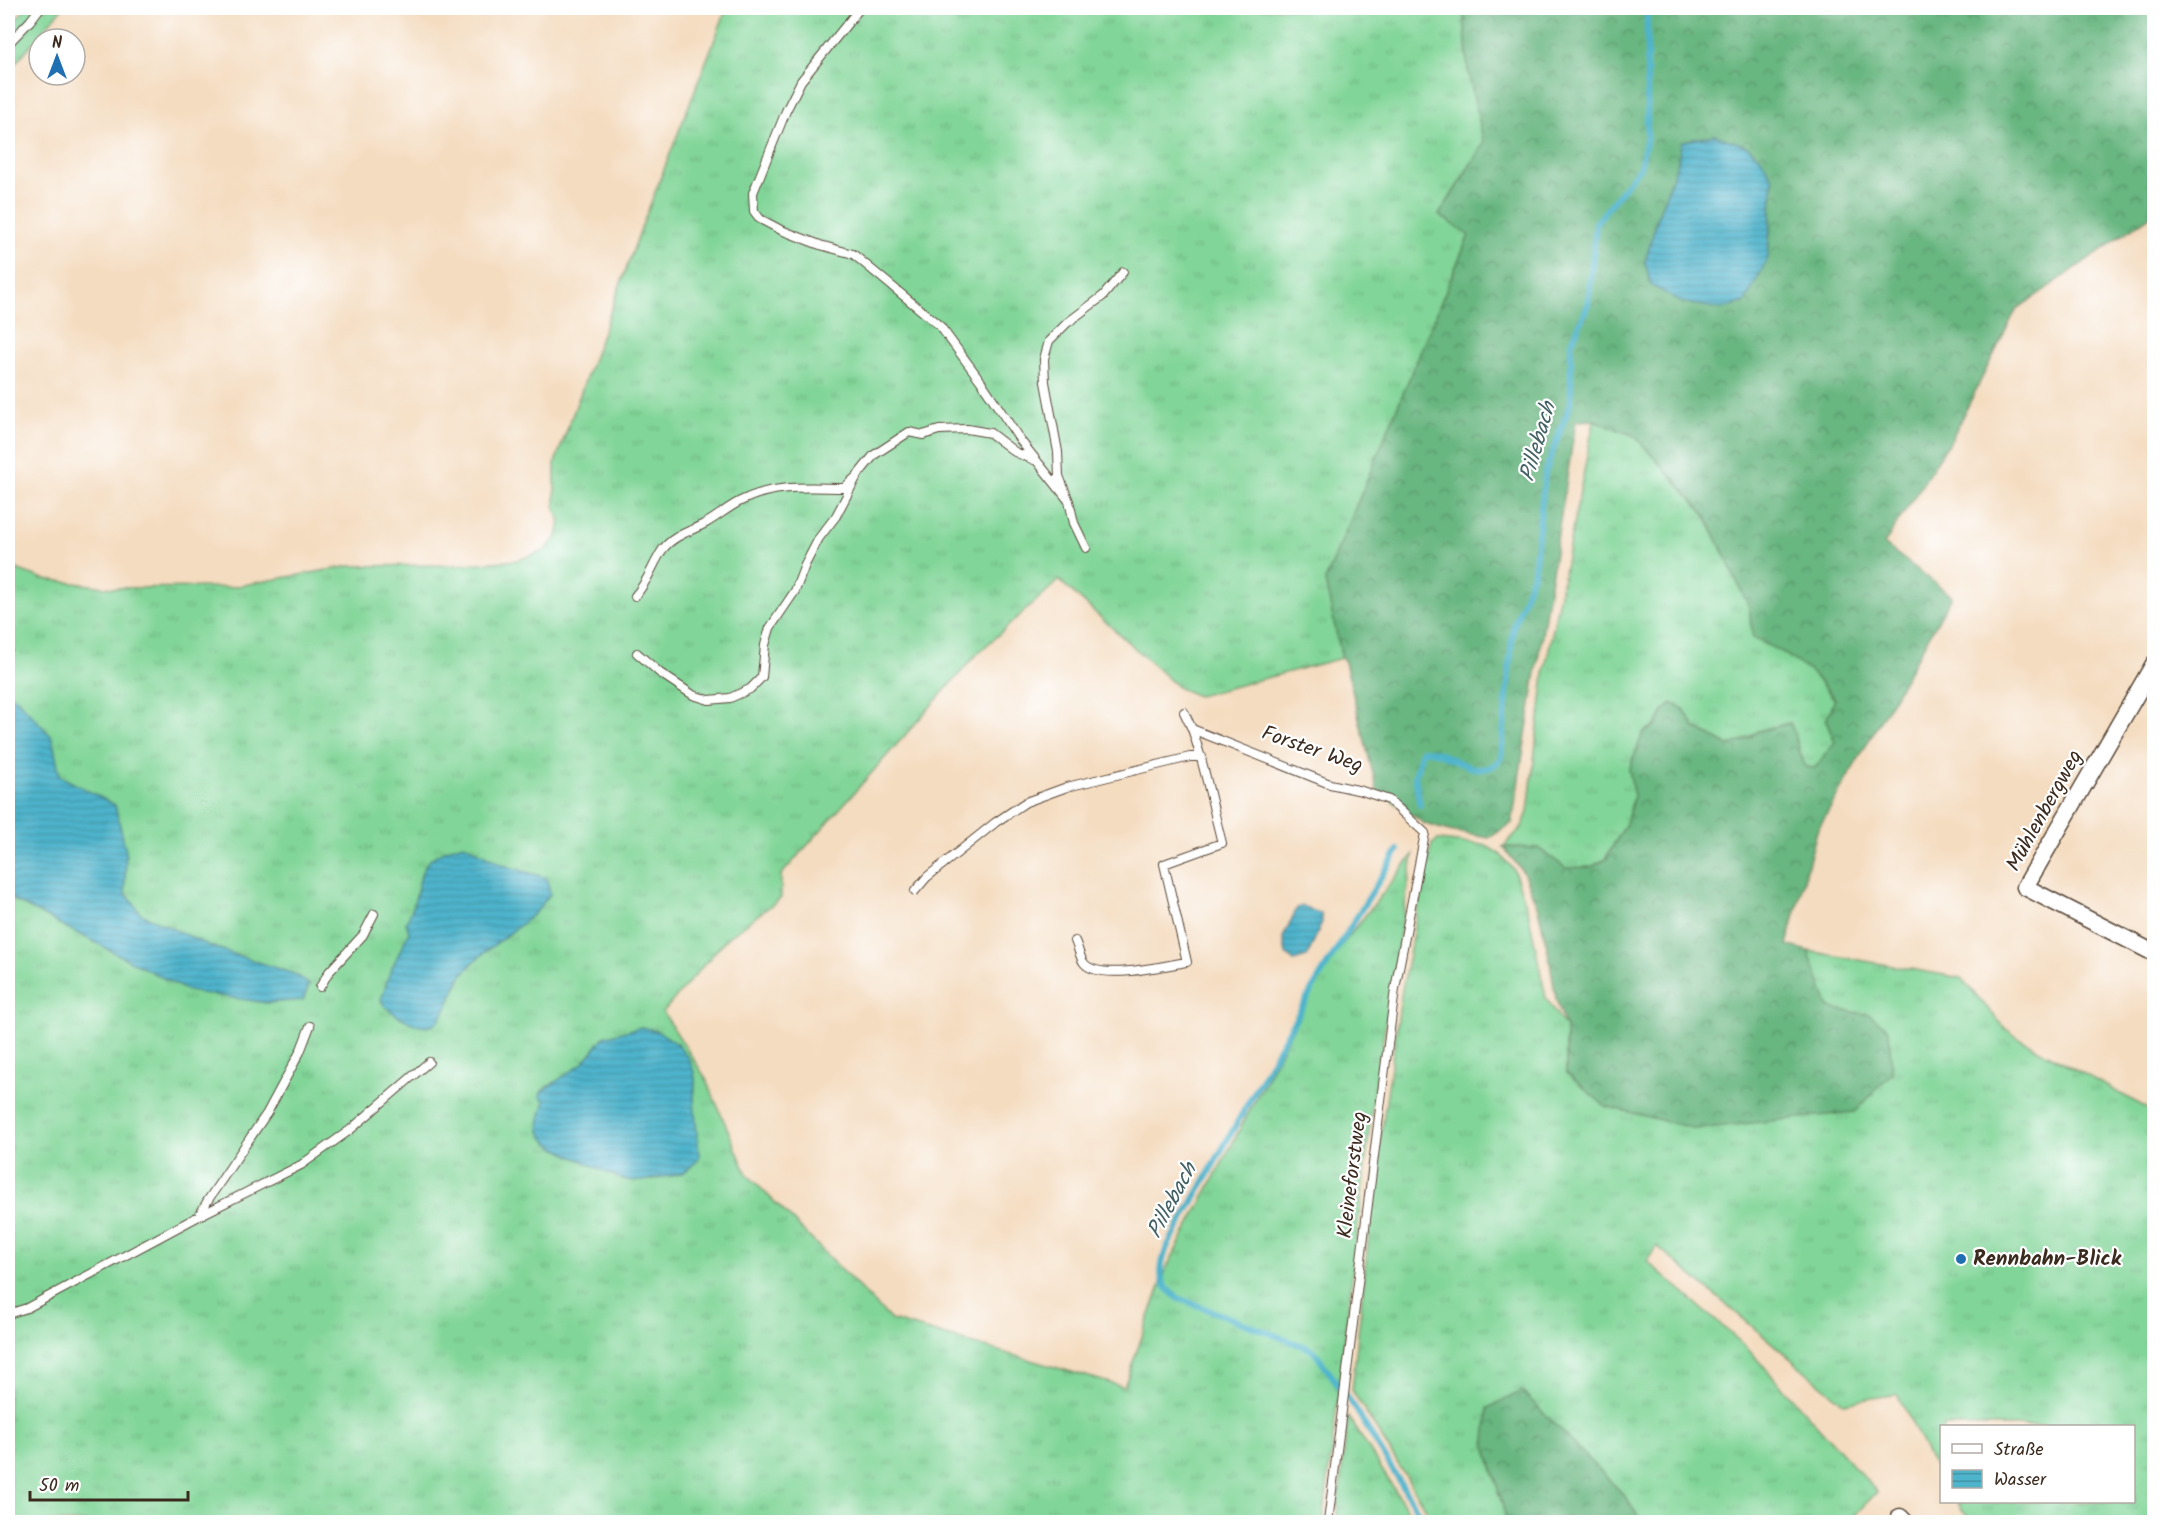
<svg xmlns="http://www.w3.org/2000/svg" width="2162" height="1530" viewBox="0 0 2162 1530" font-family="Kalam,sans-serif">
<defs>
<pattern id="grass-tufts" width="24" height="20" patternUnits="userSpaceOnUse" patternTransform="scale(1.5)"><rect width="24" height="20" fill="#81d598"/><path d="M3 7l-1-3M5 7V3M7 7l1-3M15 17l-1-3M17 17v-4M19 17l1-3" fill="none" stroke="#70b783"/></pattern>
<pattern id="forest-crowns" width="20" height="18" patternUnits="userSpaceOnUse" patternTransform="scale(1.5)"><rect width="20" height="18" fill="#68b680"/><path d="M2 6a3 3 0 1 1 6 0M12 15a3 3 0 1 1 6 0" fill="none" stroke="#579468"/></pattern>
<pattern id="water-rules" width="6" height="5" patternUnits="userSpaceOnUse" patternTransform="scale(1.5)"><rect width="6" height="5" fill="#4eb4cc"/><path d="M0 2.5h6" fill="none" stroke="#4293a5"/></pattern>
</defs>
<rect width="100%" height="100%" fill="#fff"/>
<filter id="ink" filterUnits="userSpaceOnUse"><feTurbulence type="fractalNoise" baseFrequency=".0167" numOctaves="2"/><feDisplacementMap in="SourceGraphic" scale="12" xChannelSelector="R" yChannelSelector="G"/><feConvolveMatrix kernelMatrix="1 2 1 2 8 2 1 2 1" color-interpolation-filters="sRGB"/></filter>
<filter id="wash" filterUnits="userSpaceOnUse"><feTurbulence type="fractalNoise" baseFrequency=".008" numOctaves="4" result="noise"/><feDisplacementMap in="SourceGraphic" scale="24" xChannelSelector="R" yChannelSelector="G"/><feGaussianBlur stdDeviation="1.35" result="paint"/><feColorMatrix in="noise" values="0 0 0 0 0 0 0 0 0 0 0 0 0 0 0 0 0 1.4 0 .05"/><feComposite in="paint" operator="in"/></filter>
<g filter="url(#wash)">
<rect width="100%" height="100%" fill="#f4dcc0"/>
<!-- grass -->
<path fill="url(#grass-tufts)" stroke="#5e805b" stroke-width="1.5" d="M26,8h36l-54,64v-43z
M727,8h740l-3,6 4,57 16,72 -45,72 30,20 -144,346 17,77 -144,38 -19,-8 -120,-108 -82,74 -196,221v23l-53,39 -65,75 42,65 42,97 144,146 233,67 43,-120 160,-303 86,-109 -41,252 -49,415h-1315v-956l36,13 69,9 119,-1 118,-21 107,-1 60,-5 27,-9 13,-14 3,-15 -5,-16v-43l85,-232z
M1594,420l41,16 71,80 43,91 4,31 29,14 30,21 23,27 -9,21 9,21 -20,26 -10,-1c-6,-15 -8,-30 -15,-44l-31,8 -18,11 -14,3 -32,-17 -11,-19 -21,3 -7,13 -13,8 -11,28 2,35 -8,28 -21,35 -14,8 -25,1 -28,-20 -35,-1 19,-20 6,-15 16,-138z
M1438,840l47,5 15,9 14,16 14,41 18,87 20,30v45l303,-58 -41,-7 -20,-57 153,27 45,51 14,10 134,73v410h-183l-14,-20h177v-76h-192l-1,52 -9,-15 -35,-69 -54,9 -186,-157 -10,15 99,86 131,145 -29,30h-206l-19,-28 -138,-53 22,81h-73l-82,-132 23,-213 27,-187 23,-119 7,-27z
M1348,1416l67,106h-79z"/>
<!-- forest -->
<path fill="url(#forest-crowns)" stroke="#52704f" stroke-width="1.5" fill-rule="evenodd" d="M1467,8h687v205l-138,97 -64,128 -68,106 68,52 -135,235 -30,114 21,6 21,57 41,7 19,15 3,43 -37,39 -159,17 -91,-23 -39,-33v-45l-10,-29 -7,-43 -11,-48 -15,-36 -20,-25 35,1 28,20 25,-1 14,-7 21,-36 8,-28 -5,-26 14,-37 13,-8 7,-13 9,-9 12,6 11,19 32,17 14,-3 18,-11 31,-8c7,14 9,29 15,44l10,1 20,-26 -9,-21 9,-22 -23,-26 -30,-21 -29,-14 -4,-31 -43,-91 -71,-80 -41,-16 -18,1 -64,402 -23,15 -40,-7 -24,-7 -48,-34 -32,-128 -3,-4 -17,-77 144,-346 -30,-20 45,-72 -16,-72 -4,-57zM1714,135l59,44 -5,79 -117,27 -6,-23 13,-46 20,-54 4,-20z
M1522,1391l101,103 19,28h-135l-22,-81 3,-33z"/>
<!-- water -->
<path fill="url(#water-rules)" stroke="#446f75" stroke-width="1.5" d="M1714,135l33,11 14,12 12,21 -5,79 -23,44 -24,7 -40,-7 -30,-17 -6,-23 13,-46 20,-54 3,-20z
M8,693l9,6 35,38 8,39 55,29 11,46 -1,41 16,22 69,32 87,29 12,10 -6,15 -36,3 -79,-12 -180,-94z
M464,844l39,21 44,13 3,16c-5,6 -9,13 -14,18 -24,22 -54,38 -74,63 -9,12 -17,47 -31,51 -12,4 -46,-15 -50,-26l9,-28 19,-40 -3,-10c22,-39 0,-63 58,-78z
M1302,906l19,8 1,8 -15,35 -13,4 -8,-7 -3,-17 14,-29z
M641,1027c26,4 51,25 54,52 1,6 -2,12 -1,18 1,19 3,37 5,56v6c-14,14 -17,16 -36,18 -9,1 -19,5 -28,4 -18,-1 -36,-13 -52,-20 -13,-6 -32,-13 -40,-24 -8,-11 -1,-25 2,-36l-5,-4 1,-5 42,-29 21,-26z"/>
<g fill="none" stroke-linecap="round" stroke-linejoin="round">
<!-- stream -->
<path stroke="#4eb4cc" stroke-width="6" d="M1420,805l-5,-28 7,-27c6,1 13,1 19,4 19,8 44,27 60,4l12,-130 21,-57 11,-98 26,-72v-57l17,-39 8,-82 44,-56 7,-30v-129
M1398,850l-84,136 -147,261c-8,22 -11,36 11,51l135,52 42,58 69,114"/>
</g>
</g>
<g filter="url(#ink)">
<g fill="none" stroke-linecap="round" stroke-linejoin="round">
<!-- service casing -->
<g stroke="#574536" stroke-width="10">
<path id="service" d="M860,8l-59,73 -15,30 -33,82 1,18 6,8 21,11 39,15 33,9 87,72 40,54 40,60 49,61
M8,44l22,-23 10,-13
M857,476l17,-21 35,-23 14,3 16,-5 28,-1 23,4 25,19 19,8
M1086,548l-12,-25 -5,-22 -10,-25 -1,-24 -13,-70 -1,-23 5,-18 18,-18 36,-27 20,-24
M635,596c13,-14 17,-31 28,-47 11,-14 28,-18 43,-26 13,-7 24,-18 39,-24 31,-15 66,-11 99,-11l13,-12 -21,40 -17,22 -14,27 -10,26 -25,37 -5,17 -3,32 -12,12 -20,9 -21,2 -16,-5 -33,-22 -23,-20
M8,648v1
M1184,712l8,17 138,55 32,7 27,9 36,33 -30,156 -67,533
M915,891l12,-14 69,-55 30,-20 41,-15 123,-30h12
M1075,941c3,6 5,17 9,22 15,19 81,2 103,-1l-23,-98 58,-21c-10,-38 -17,-77 -30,-114
M320,987l9,-15 34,-37 11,-21
M199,1216l102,-51 49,-35 79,-68
M8,1314l19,-6 172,-92 9,-16 59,-87 33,-61 10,-26"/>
</g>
<!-- minor casing -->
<g stroke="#574536" stroke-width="19">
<path id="minor" d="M2154,664l-129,223 129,66
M1900,1517l5,5"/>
</g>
<!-- service -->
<use href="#service" stroke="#fff" stroke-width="8"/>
<!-- minor -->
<use href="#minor" stroke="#fff" stroke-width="16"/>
</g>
</g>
<!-- markers -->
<circle fill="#1f6fb2" stroke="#fff" stroke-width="2" cx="1961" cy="1259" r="6"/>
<g text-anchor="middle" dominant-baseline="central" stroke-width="4.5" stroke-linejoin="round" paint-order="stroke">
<!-- street labels -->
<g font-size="21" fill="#3b2a1e" stroke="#fff">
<text transform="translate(1312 750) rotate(19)">Forster Weg</text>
<text transform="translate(2045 811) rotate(-61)">Mühlenbergweg</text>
<text transform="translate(1353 1175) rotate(-83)">Kleineforstweg</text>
</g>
<!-- poi labels -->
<g font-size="21" font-weight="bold" fill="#3b2a1e" stroke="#fff" text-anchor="start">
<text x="1973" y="1259">Rennbahn-Blick</text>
</g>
<!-- water labels -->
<g font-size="22" font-style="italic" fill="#436164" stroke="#fff">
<text transform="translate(1539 442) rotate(-74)">Pillebach</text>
<text transform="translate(1173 1201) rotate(-62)">Pillebach</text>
</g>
</g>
<!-- margin -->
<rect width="2162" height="1530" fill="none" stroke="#fff" stroke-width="30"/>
<!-- legend -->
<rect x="1940" y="1425" width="195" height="78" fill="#ffffff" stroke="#b1aaa5" stroke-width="1.5"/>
<rect x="1952" y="1444" width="30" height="9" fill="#ffffff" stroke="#b1aaa5" stroke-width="1.5"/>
<text x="1994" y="1455" font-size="18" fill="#3b2a1e">Straße</text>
<rect x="1952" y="1470" width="30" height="18" fill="url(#water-rules)" stroke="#b1aaa5" stroke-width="1.5"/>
<text x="1994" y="1485" font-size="18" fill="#3b2a1e">Wasser</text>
<!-- north arrow -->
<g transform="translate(57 57)"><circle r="28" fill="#ffffff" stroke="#b1aaa5" stroke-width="1.5"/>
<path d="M0-4.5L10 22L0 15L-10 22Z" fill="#1f6fb2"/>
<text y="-9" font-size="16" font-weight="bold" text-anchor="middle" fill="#3b2a1e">N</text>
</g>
<!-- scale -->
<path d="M30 1491v9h158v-9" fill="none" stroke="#3b2a1e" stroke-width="3"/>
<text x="39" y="1491" font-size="18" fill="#3b2a1e" stroke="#ffffff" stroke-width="4.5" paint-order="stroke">50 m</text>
</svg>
